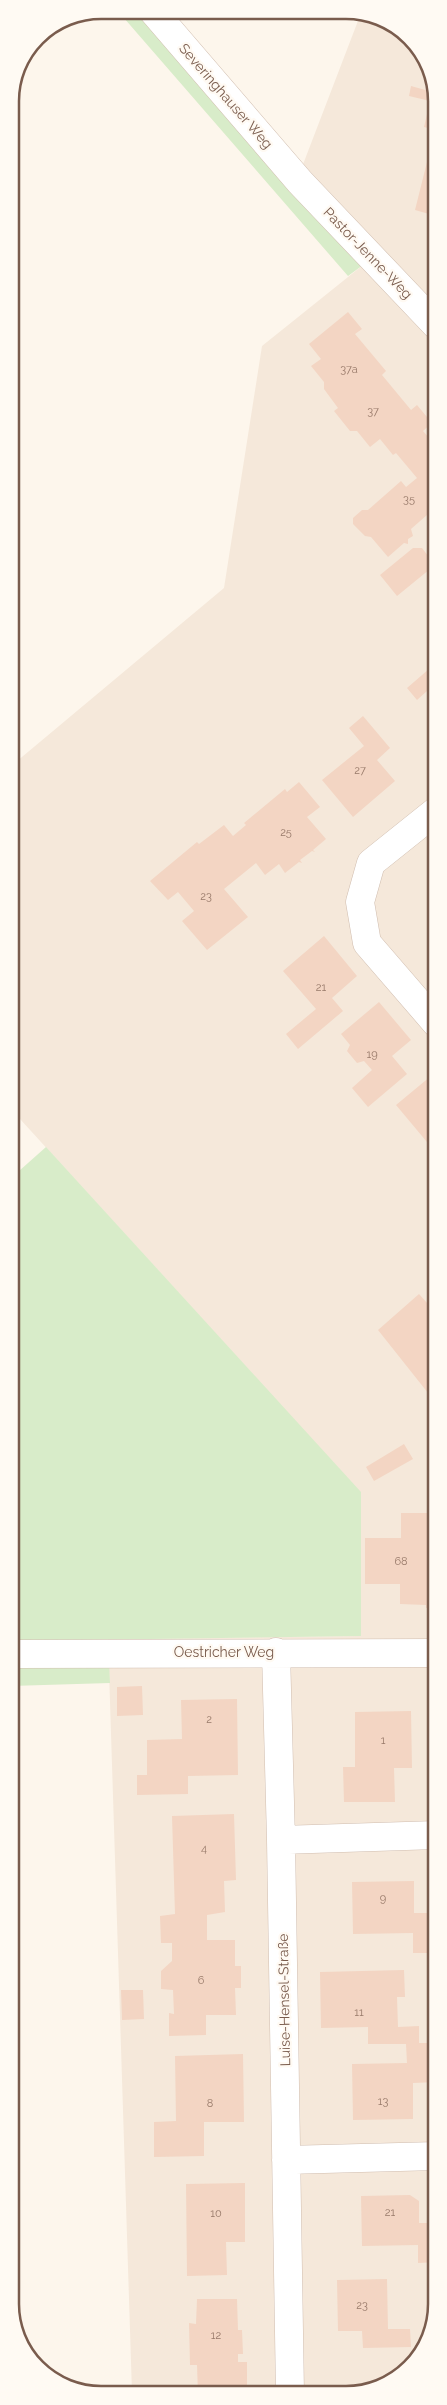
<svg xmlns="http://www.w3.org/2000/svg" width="447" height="2405" viewBox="0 0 447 2405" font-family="Raleway,sans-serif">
<rect width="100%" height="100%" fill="#fdf6ec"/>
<!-- residential -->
<path fill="#f5e8da" d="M361,13h9l45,28 21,48 1,2221 -26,58 -53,26 -226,-1 -24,-754 252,-3 1,-143 -351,-385v-341l214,-179 38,-242 101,-81 -61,-98z"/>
<!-- green -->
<path fill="#d8ecc9" d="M117,10h24l222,255 -15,11z
M46,1147l315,345v144l-350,5 -1,-462z
M109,1662l1,21 -99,3v-23z"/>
<!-- building -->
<path fill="#f3d5c3" d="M411,86l25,7v123l-21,-6 20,-80 -11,-3 6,-26 -21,-5z
M348,312l14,17 -7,5 31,37 -4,4 29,35 6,-5 15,18 -9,8 13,15v80l-9,-11 -16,14 2,7 -5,3v5l-4,-1 -16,14 -17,-20 -6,-1 -12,-12v-6l9,-8h6l33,-29 5,6 11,-9 -21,-25 -3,2 -13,-16 -10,8 -13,-16h-7l-16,-20 4,-3 -14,-19v-7l-13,-16 10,-7 -12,-15z
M413,548h9l13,17 -38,31 -17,-21z
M429,669l7,8v6l-19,17 -10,-12z
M363,716l27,32 -13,12 18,21 -42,36 -31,-37 42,-34 -15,-18z
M299,782l21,25 -13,10 19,22 -13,11 2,2 -3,-1 -12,9 2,3 -3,-1 -14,11 -6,-9 -14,11 -9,-12 -32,26 24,28 -41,33 -25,-29 12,-10 -16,-19 -10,8 -18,-19 47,-39 2,2 25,-19 9,11 13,-11 -2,-2 41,-34 2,3z
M324,936l33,40 -25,22 11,13 -45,38 -12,-15 30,-25 -33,-38z
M379,1002l32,38 -19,16 15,18 -39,33 -16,-19 20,-18 -8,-9 -7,2 -10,-12 3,-6 -9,-11z
M437,1071v73l-5,4 -36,-43z
M419,1294l18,20v79l-5,5 -54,-68z
M404,1444l9,15 -39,22 -8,-14z
M401,1513h36v95h-11v-3l-26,-1v-20h-35v-46h36z
M142,1686l1,29 -26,1v-29z
M237,1699l1,76 -50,1v18l-51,1v-20h10v-35l35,-1 -1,-39z
M411,1711l1,57h-18l1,34h-51l-1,-35h12v-55z
M428,1723h9v39h-8z
M234,1814l2,66 -12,1 1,31 -18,3v25h28v26h6v22h-6l1,27h-30v20l-37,1v-23l5,1 -1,-24 -12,-1v-18l11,-10v-18h-11l-1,-27 15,-2 -3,-98z
M414,1881v32h23v40h-24v-20l-60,1 -1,-52z
M404,1970l1,27h-8l1,30 21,-1v17h18v39l-24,1v36l-60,1 -1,-56 55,-1 -1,-19h-38v-17l-47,1 -1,-56z
M121,1990h22l1,29 -22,1z
M243,2054l1,68h-40v34l-50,1v-35l22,-1 -1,-65z
M245,2183v59h-19l1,33 -40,1 -1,-92z
M410,2195l9,6v22h18v39l-19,1v-18l-56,1 -1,-50z
M387,2279l1,50h22l1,18 -48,1 -1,-17h-24l-1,-51z
M197,2299h40l1,31h4l1,24h-5v8h9v32h-49l-1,-29h-7l-1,-42 7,1z"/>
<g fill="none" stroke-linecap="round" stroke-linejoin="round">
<!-- minor casing -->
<g stroke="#d1beb0" stroke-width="29">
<path id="minor" d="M153,11l147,171 136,143
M436,811l-65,52 -11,39 7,41 69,80
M276,1652l5,188 9,554
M11,1654l426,-1
M281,1840l156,-5
M286,2160l151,-4"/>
</g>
<!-- minor -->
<use href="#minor" stroke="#fff" stroke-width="28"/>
</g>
<g text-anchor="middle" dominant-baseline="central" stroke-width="4.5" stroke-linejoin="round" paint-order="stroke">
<!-- number labels -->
<g font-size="11" fill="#987a6a">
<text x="349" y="369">37a</text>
<text x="373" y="411">37</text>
<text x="409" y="499">35</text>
<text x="360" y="770">27</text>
<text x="286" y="832">25</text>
<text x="206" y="896">23</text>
<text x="321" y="987">21</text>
<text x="372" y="1054">19</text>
<text x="401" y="1561">68</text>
<text x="209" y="1719">2</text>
<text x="383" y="1740">1</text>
<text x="204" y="1848">4</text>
<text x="383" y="1898">9</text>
<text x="201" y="1980">6</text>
<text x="359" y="2012">11</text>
<text x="383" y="2101">13</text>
<text x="210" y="2103">8</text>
<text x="390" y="2212">21</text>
<text x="216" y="2213">10</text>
<text x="362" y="2305">23</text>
<text x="216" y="2335">12</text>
</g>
<!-- street labels -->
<g font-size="14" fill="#7a5c4d" stroke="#fffaf3">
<text transform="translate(226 96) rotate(49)">Severinghauser Weg</text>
<text transform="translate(368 253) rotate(46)">Pastor-Jenne-Weg</text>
<text x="224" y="1652">Oestricher Weg</text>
<text transform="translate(284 2000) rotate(-91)">Luise-Hensel-Straße</text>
</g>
</g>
<!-- crop -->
<path d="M0 0H447V2405H0ZM101 19H346A82 82 0 0 1 428 101V2304A82 82 0 0 1 346 2386H101A82 82 0 0 1 19 2304V101A82 82 0 0 1 101 19Z" fill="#fffaf3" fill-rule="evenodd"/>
<path fill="none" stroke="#7a5c4d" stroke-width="2.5" d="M101 19H346A82 82 0 0 1 428 101V2304A82 82 0 0 1 346 2386H101A82 82 0 0 1 19 2304V101A82 82 0 0 1 101 19Z"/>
</svg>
